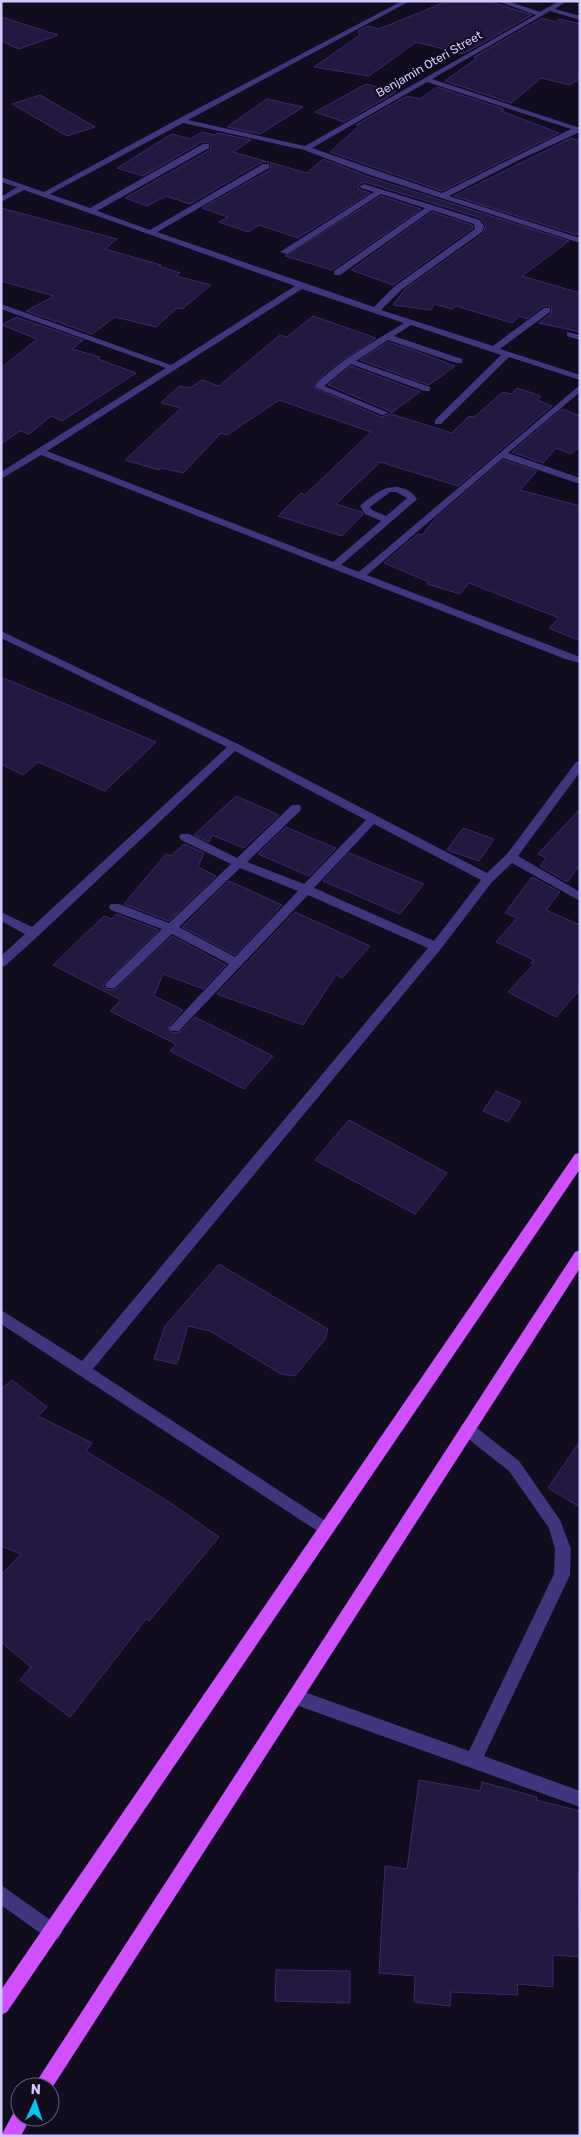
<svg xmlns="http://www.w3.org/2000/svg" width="581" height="2137" viewBox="0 0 581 2137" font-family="Rubik,sans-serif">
<rect width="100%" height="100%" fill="#110c1e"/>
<!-- building -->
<path fill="#23183f" stroke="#3d296c" d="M448,1h40l44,14 -69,39 -47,-12 -47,34 -55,-9 46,-32 -2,-4 10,-5 11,3z
M1,17l57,18 -39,14 -18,-8z
M542,18l14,4 3,-3 21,5v54l-10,7 -29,-7 -30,25 -66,-22 32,-23 -3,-1z
M366,84l30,8 -52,30 -29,-10z
M437,87l67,22 -3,2 58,22 -117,58 -112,-39 29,-26 -3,-1 51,-29 13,3z
M40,95l55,32 -28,9 -55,-32z
M267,99l36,8 -43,27 -33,-7z
M202,132l12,3 4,-2 33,7 -18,12 74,21 16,-14 46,18 200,64 -47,35 58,17v39l-41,-9 12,-9 1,-6 -2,-2h-7l-16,13 -8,-3 -7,7 -56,-17 -4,3 -18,-5 -3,6 -38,-5 12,-16 78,-55 3,-9 -5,-7 -116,-36 -6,2 -1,3 2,3 10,3 -72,45 -39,-13 -11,7 -29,-10 9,-5 -26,-9 68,-38 1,-6 -2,-2h-7l-72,42 -24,-8 -19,10 -22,-8 85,-48 1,-6 -2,-2h-7l-59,34 -26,-8 55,-34 18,5z
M571,138l9,3v92l-3,2 -123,-39z
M381,196l40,13 -89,61 -47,-14z
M1,208l116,31 -12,10 56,16 -2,1 21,7 -4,3 35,9 -29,24 -5,-1 -21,19 -41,-10 -23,17 -66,-23 28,-15 -53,-15z
M432,212l40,13 1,3 -80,57 -42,-15z
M313,316l63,22 -48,32 -9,9 -6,8 68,30 10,-3 61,19 17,-17 5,1 29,-25 8,2 6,-6 24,8 -4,4 15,6 -94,80 -78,-24 -44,42 26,8 1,2 -21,22 -64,-20 23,-23 4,2 66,-63 -92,-32 -52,35 -6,-2 -38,40 -21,-5 -3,2 -34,-10 56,-52 -20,-5 18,-17 11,2 12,-8 17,6 61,-51 7,2z
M16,317l67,23 -11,9 28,8 -2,2 38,14 -74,48 -11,-5 -22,18 -9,-3 -19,13v-76l36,-29 -35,-14z
M388,342l25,8 42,16 -26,19 -69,-25z
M351,366l69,26 -29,21 -1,-2 -62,-26z
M562,409l18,7v30l-9,8 -15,-6 -13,15 -31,-11z
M503,460l34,11 -17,19 60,16v135l-31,-13 10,-10 -90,-35 -9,11 -33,-10 2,-2 -45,-19 34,-29 4,1 14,-17z
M1,677l155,65 -51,49 -67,-29 -15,13 -22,-11z
M236,796l43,19 -35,33 -32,-13 -3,7 -15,-7z
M580,809v56l-13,17 -27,-16 6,-8 -8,-4z
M286,827l30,13 20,8 -27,28 -51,-22z
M463,828l31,11 -15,22 -32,-11z
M184,844l20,9 -6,14 18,9 -47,45 -45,-17 42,-50 5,2z
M349,853l75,31 -24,30 -77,-33z
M532,877l28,15 -14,18 34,15v64l-24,28 -48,-25 26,-28 -3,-1 3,-3 -38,-18 21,-24 -12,-5z
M229,881l53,24 -47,50 -53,-28z
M295,912l75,34 -28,32 -6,-3 -33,50 -86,-31z
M116,914l43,16 -53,51 -3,5 4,4 9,-1 56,-53 54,29 -23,24 -40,-15 -9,22 29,14 -15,17 3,6 9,-1 15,-15 78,39 -29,33 -74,-38 6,-7 -66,-33 11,-11 -68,-35 51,-49 8,3z
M496,1091l25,11 -13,20 -25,-11z
M349,1120l98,53 -32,41 -100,-54z
M219,1264l109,65 -3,10 -30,37 -14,-2 -71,-43 -22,-5 -11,38 -23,-5 11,-33z
M12,1380l35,27 -9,9 54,27 -6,8 86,53 47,33 -70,84 -3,-2 -76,98 -50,-37 11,-13 -30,-25v-67l20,-21 -20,-8v-157z
M580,1441v66l-32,-19z
M419,1780l61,11 2,-9 55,15 -1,3 44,11v67h-2l2,79 -27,-2v32l-36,-3 1,11 -67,-3 -1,14 -36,-4 1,-26 -36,-3 6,-107 22,3z
M276,1970l74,1v32l-75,-2z"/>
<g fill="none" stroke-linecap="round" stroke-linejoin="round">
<!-- minor -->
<path fill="#40367e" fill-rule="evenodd" d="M402,1h8l-222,119 117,26 231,-131 -39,-14h10l33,11 19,-11h8l-12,8 25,7v4l-30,-9 -118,68 145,48 3,-1v6l-59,27 -72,37 131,42v5l-210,-68 -66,-25 -121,-27 -133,71 40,14 113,-64h6v4l-112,63 53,19 113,-66h6v4l-112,64 217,75 21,-21 80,-57 -1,-5 -42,-14 -92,65h-6v-4l91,-63 -44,-14 -94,60 -7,-2 94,-60 -13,-4 -1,-2 4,-2 116,36 4,6 -2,6 -81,58 -20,20 112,36 51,-38h6v4l-50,37 80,26v5l-71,-23 -68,67h-6v-4l66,-65 -90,-30 -17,11 68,23v4h-6l-68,-23 -32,21 74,26v4h-6l-73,-27 -27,22 65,27 -7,2 -67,-28c8,-17 70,-52 89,-64l-102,-34 -255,162 286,111 48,-41 -16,-7 -5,-8 2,-2c13,-10 25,-22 43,-15 5,2 9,5 12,10l-2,2 -74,64 18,7 221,-187v7l-72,61 72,25v6l-77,-26 -136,117 213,82v6l-15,-4 -524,-204 -40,24v-7l165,-104 -165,-59v-5l170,61 124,-79 -271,-96 -23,12v-5l16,-10 -16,-5v-5l43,15 134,-73zM427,82l144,47 -129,64 -130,-45zM390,492h6l11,6 -21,18 -14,-6 -2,-3z
M567,332l13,3v5l-13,-4z
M1,631l237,113 249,129 20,-19 69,-92 4,-1v11l-62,84 62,36v9l-68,-38 -20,19 -52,68 -347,419 237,155 3,5 -3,5 -5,2 -324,-212v-14l81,51 346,-413 -120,-53 -129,136h-8l-2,-3 60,-64 -57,-30 -57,54h-8l-2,-3 2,-3 55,-53 -51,-19 -2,-3 2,-3h8l50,19 62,-59 -50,-24 -2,-3 2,-3h8l48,24 55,-53h8l1,3 -1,3 -53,51 57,22 62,-64 -131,-69 -197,185 -33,30 -4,1v-11l24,-22 -24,-13v-9l31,15 195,-180 -226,-109zM374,824l107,56 -47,61 -120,-53zM240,868l58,23 -63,66 -56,-30z
M467,1422l5,2 47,37 41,59 11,29 -1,26 -86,181 96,35v16l-284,-102 -6,-2 -2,-6 2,-6 6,-2 173,62 85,-177 1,-25 -6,-21 -40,-57 -47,-37 -2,-5 2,-5z
M1,1885l58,41 3,6 -3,6 -6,3 -6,-3 -46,-33z"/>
<!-- major -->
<path fill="#cf50ff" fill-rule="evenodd" d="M580,1153v16l-573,843 -6,3v-25l574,-836z
M580,1250v18l-530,823v-4h-17l474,-731 68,-104z
M20,2109v8h11l-10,19h-20l14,-26z"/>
</g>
<g text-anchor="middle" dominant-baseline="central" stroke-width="4" stroke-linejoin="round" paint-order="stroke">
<!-- far-street labels -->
<g font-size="12" fill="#d4c9ff" stroke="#110c1e">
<text transform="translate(429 64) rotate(-30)">Benjamin Oteri Street</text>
</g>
</g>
<!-- border -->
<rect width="581" height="2137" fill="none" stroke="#d4c9ff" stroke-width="5"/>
<!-- north arrow -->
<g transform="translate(35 2102) rotate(3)"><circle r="24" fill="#110c1e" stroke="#5f5878"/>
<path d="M0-4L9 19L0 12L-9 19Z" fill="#00c4f4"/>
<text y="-8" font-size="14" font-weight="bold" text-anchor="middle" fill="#d4c9ff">N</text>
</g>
</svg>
